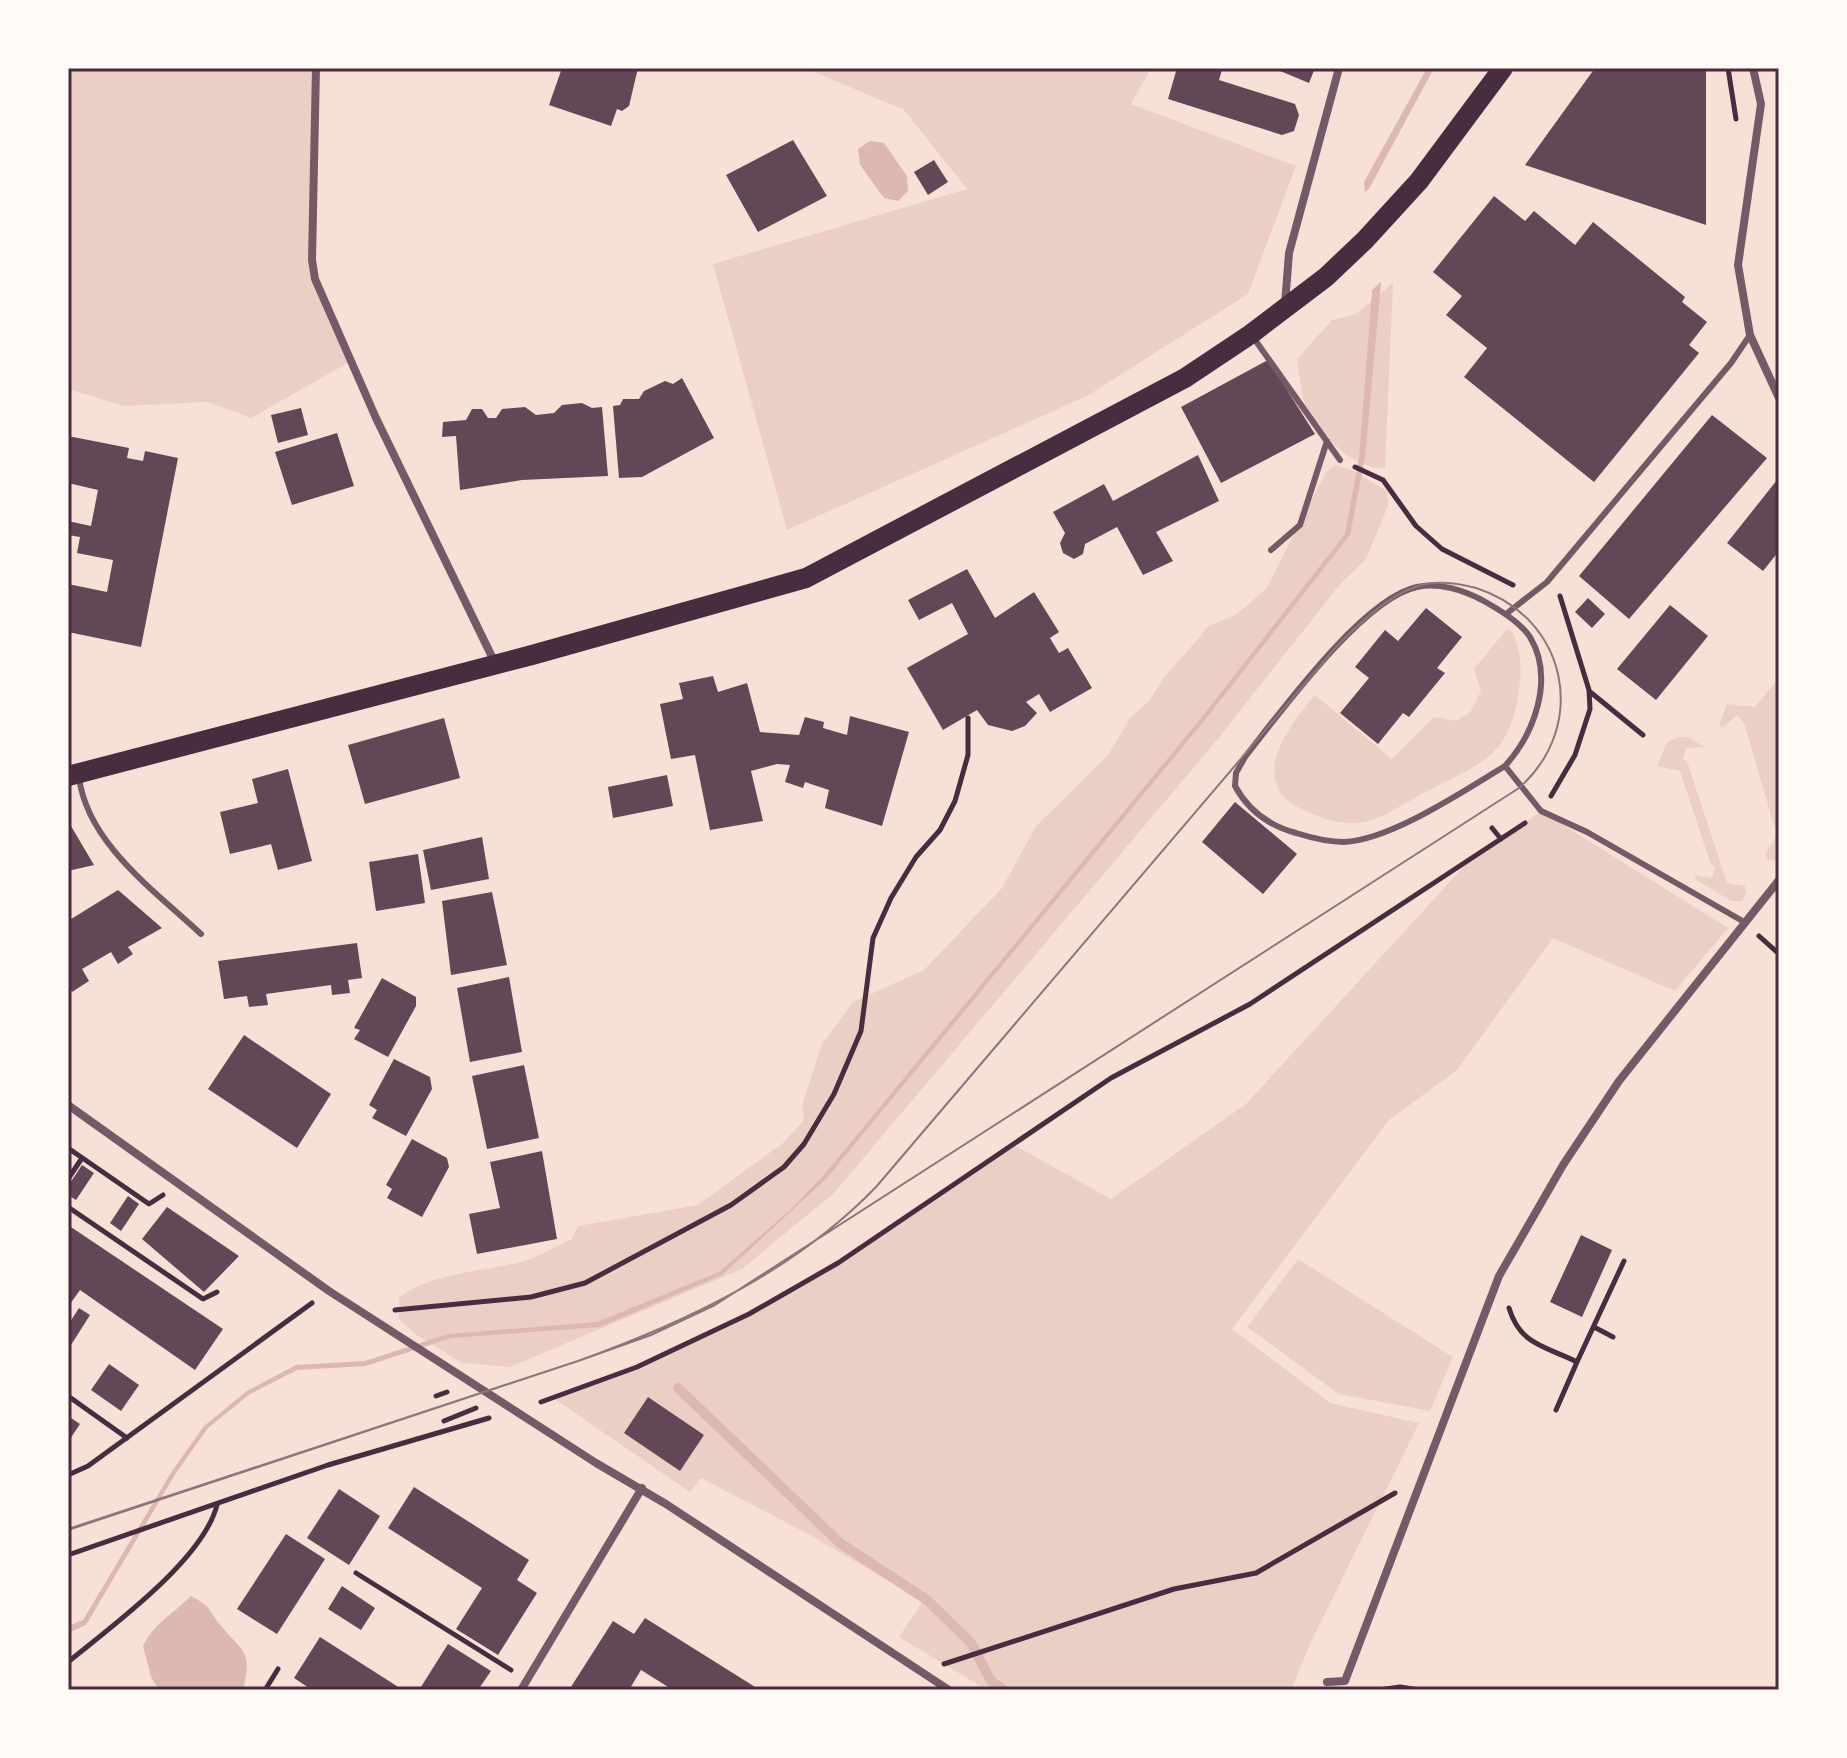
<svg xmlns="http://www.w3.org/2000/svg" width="1847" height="1758" viewBox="0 0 1847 1758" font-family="'Fira Sans Condensed',sans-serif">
<rect width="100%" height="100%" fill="#f7e1d7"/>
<!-- green -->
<path fill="#ebcfc5" d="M68,68h248l-1,211 38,81 -102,58 -43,-16 -84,4 -56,-17z
M805,68h346l-20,36 165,62 -48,128 -161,102 -300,134 -74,-266 254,-75 -63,-79z
M1393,283l-8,186c-33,-2 -63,-32 -78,-60 -7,-14 -7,-35 -10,-50l35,-39 24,-6z
M1335,465l17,5 35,21 1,15 -22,53 -25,24 -124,157 -383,453 -92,76 -232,98 -48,-4 -47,-29 -16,-15v-21c27,-24 86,-27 121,-36 17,-4 35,-15 52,-23l6,-13 120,-21 85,-62 21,-23 -2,-15 20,-61 31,-42 71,-32 78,-82 34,-62 72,-71 22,-37 20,-18 12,-20 47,-54 28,-12 29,-25 60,-117z
M1507,629l5,2c9,19 10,39 7,59 -10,71 -40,73 -97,104 -19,10 -45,29 -67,29 -17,1 -37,-6 -52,-13 -58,-27 -15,-83 12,-115l77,64 42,-42 23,4 14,-10 10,-20 -7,-22z
M1779,678v183l-12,-2 -2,-5 12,-19 -33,-112 -7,-8 -14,13 -4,-3 8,-21 28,3z
M1688,737l16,10 -18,1 -3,11 4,2 40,122 18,3 2,6 -5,9h-11l-36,-22 1,-4 16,3 3,-12 -4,-1 -31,-94 -23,-5 10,-24 11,-5z
M1541,811l187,117 -53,63 -122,-53 -96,132 -68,50 -157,209 98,74 89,20 -109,221 -19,46h-304l-88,-53 24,-36 -111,-65 -111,-58 -11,14 -137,-94c67,-25 134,-51 197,-85 92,-49 177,-110 264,-168l97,54 135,-95 222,-242z
M1298,1259l155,98 -23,54 -91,-17 -92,-67z"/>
<!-- water -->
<path fill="#dcb8b0" d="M1427,68h7l-64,119 11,96 -16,175 -15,77 -145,185 -379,459 -104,96 -122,52 -149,11 -85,28 -69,4 -47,24 -42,34 -32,45 -90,152 -18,8v-7l15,-6 89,-149 32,-45 43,-35 49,-26 69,-4 83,-27 149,-12 122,-50 71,-62 33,-34 378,-458 144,-184 14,-76 13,-167 -8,-109z
M870,141l14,2 23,33 1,15 -10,10 -14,-3 -24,-33 -2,-16z
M191,1596c24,13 16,14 31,31 23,27 30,24 21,63h-84l-8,-13 -8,-31c12,-24 29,-31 48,-50z"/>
<!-- pier -->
<path fill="#f7e1d7" d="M1381,177l-6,11 10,90 -18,17 -6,-99z"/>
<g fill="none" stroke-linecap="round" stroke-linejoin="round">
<!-- stream -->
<path stroke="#dcb8b0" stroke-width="10" d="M678,1388l162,155 87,57 44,43 20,38 13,9"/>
</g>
<!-- building -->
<path fill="#644757" d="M562,68h76l-9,38 -7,5 -5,-2 -6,17 -62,-21z
M1177,68h38l7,2 -3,10 76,24 4,11 -5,16 -12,4 -114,-36z
M1273,68h42l-6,15z
M1595,68h111v157l-181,-60z
M793,140l34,56 -69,36 -32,-57z
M934,160l14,22 -20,13 -14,-23z
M1494,196l31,25 9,-10 41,34 18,-23 92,75 -3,5 25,20 -18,23 10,8 -105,129 -130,-105 23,-29 -41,-33 16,-19 -29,-24z
M1268,360l47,74 -94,49 -40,-76z
M682,378l32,60 -72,39 -23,1 -6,-72 7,-1 3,-6h16l5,-8 21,-10 8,3z
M582,403l10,5 10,-1 6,69 -86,4 -62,10 -4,-54 -14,1 1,-15 23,-2 6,-11h10l6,9h8l6,-9 23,-2 11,8 18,-2 8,-8z
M301,408l7,27 -30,8 -7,-28z
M1712,415l55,43 -138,161 -50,-43z
M337,433l17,53 -62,19 -17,-53z
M68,436l61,12 -2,10 16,3 2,-10 33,7 -37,189 -73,-15v-48l39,8 6,-32 -36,-7 3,-16 -12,-2v-14l23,5 7,-36 -30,-7z
M1198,455l21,46 -63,31 17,29 -30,14 -26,-48 -32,17 -2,10 -9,5 -11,-6 -3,-10 5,-10 -12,-21 51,-28 9,17z
M1777,480l2,71 -16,20 -36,-28z
M967,569l28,49 39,-26 25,40 -9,6 9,15 9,-5 24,40 -42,24 -11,-18 -13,8 11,11 -12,13 -13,5 -24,-6 -11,-15 -34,20 -36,-62 61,-34 -16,-31 -33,17 -11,-20z
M1588,598l17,16 -13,14 -17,-16z
M1670,605l38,31 -52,64 -39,-31z
M1426,608l36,29 -25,31 8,5 -36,44 -6,-4 -25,31 -38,-31 29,-35 -14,-11 30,-37 13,11z
M713,676l5,16 29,-9 13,49 39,3 6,-18 19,5 -1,6 24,7 3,-19 59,16 -27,94 -57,-18 4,-18 -24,-8 -2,6 -18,-6 5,-17 -13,-1 -26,7 12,50 -53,9 -15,-75 -24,4 -11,-55 23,-5 -4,-16z
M444,718l16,60 -95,26 -17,-59z
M288,769l24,92 -34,9 -7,-26 -41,10 -10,-42 38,-9 -6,-24z
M667,775l6,31 -60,12 -5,-31z
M1235,802l62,52 -34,40 -61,-52z
M71,826l23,39 -26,6v-44z
M482,837l7,42 -58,11 -8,-40z
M418,854l7,49 -49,8 -7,-49z
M118,890l44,38 -34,19 5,7 -15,10 -7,-12 -29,17 7,12 -17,11 -4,-6v-65z
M492,892l15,73 -56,10 -9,-74z
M357,943l5,35 -14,2 2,13 -18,2 -1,-10 -65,9 2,11 -19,2 -2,-11 -23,3 -6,-38z
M509,977l13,75 -52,10 -13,-74z
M382,978l34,19v9l-28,51 -34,-18 6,-9 -6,-2z
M244,1035l87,59 -34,54 -89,-59z
M394,1059l36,18 2,12 -26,47 -34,-18 5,-8 -8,-5z
M524,1065l15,73 -52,11 -15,-73z
M412,1139l35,19 2,9 -27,50 -35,-19 5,-9 -6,-4z
M542,1151l15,88 -80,15 -8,-40 31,-6 -10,-46z
M82,1165l12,8 -18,27 -8,-5v-9z
M128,1196l11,8 -18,27 -11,-8z
M167,1207l72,49 -35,36 -62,-53z
M68,1225l155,104 -28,41 -115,-80 -12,17z
M1581,1235l31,15 -30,67 -32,-15z
M79,1308l11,7 -19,30 -3,-20z
M109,1364l30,21 -18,26 -30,-21z
M648,1397l56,38 -24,36 -56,-38z
M68,1416l12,8 -12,18z
M414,1487l115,73 -12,20 20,13 -39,62 -42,-26 26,-41 -94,-60z
M339,1489l41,27 -31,49 -42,-27z
M286,1534l39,25 -48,75 -40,-25z
M342,1586l33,22 -14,22 -33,-21z
M645,1618l115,72h-87l-32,-20 -12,20h-60l44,-69 21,13z
M320,1637l83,53h-91l-18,-12z
M448,1644l43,27 -13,19h-59z"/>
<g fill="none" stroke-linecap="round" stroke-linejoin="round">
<!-- path -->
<path stroke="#4a2c40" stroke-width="5" d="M1728,68l8,51
M1355,467l28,13 33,46 26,23 71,36
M1589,691l54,44
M1551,796l24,-41 15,-46 -1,-19 -29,-94
M1492,828l9,11
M1759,936l20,18
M68,1148l81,56 14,-9
M68,1179l14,-21
M68,1207l135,92 14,-7
M1509,1308c11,37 36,38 68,54l47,-101
M395,1310l136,-13 54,-14 146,-78 53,-38 20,-23 30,-50 27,-63 12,-93 18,-40 25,-41 24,-27 15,-29 13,-46v-37
M1594,1327l19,10
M68,1396l59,42
M436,1396l11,-4
M541,1402l96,-35 112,-53 89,-51 273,-185 139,-74 275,-181
M1556,1410l21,-48
M444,1421l32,-13
M68,1475l20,-9 224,-163
M68,1555l260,-90 161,-47
M356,1573l155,97
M68,1662c44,-36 135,-102 149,-157
M944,1664l230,-75 82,-16 139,-80
M265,1690l13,-21
M1379,1690l21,-3 20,3"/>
<!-- service -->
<path stroke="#755966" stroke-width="6" d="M1253,337l87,123
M1271,550l29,-25 27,-84
M1506,614l41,-32 184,-219 19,-28
M1505,766c-40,24 -114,74 -161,76 -16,0 -32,-4 -48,-9 -26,-7 -48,-23 -61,-47l1,-13 9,-16c35,-44 118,-159 172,-170 21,-5 46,3 65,13 16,9 37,21 48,37 25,42 4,97 -25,129l36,45 46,21 159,91
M79,777c8,66 76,114 122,157"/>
<!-- minor -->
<path stroke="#755966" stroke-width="8" d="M316,68l-4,192 3,19 61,139 119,245
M1753,68l8,36 -23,161 12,70 29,63
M1285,304l4,-51 50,-185
M68,1105l261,186 267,172 70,41 283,186
M1327,1682l18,-1 154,-405 64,-111 56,-84 160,-201
M521,1690l121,-202"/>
<!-- primary -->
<path stroke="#4a2c40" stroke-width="20" d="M68,776l464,-121 274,-77 379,-200 66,-44 75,-57 39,-37 54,-59 84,-113"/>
<!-- tram -->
<path stroke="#8f747c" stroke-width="2" d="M68,1529l510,-168c108,-39 217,-90 298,-174l461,-541c22,-22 48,-48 78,-59 19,-7 42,-4 61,1 91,29 114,137 43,200l-804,517 -64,30 -70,25 -513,170"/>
</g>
<!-- border -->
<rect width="1847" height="1758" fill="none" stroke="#fffaf5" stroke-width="140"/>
<rect x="70" y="70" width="1707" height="1618" fill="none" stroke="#4a2c40" stroke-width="3"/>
</svg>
